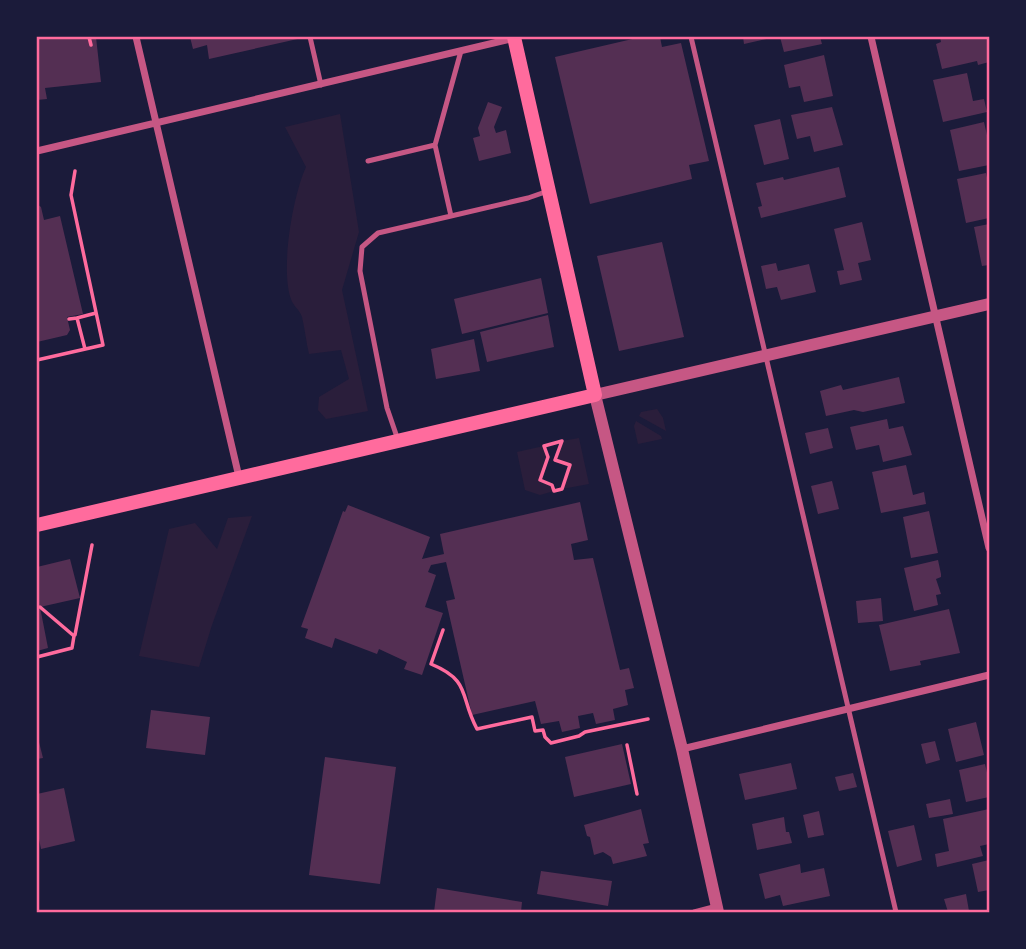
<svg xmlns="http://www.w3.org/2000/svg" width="1026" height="949" viewBox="0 0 1026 949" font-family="Bitter,serif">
<rect width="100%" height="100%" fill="#1b1b3a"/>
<!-- green -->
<path fill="#2a1e3b" d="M340,114l19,118 -17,58 26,121 -42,8 -8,-9 1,-13 30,-18 -8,-29 -32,4c-3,-12 -4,-25 -7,-37 -2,-7 -9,-11 -11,-18 -11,-30 2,-104 15,-132l-21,-40z
M657,409l6,9 3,13 -27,-15 2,-4z
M636,421l25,15 1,3 -24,5 -4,-18z
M579,438l10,46 -27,5 8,-23 -15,-6 7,-19z
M544,446l4,11 -8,22 12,6 2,6 -14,4 -15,-5 -8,-38z
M252,516l-40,109 -13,42 -60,-11 30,-127 26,-6 22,26 11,-31z"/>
<!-- building -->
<path fill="#542f53" d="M37,37h59l5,45 -56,6 2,11 -10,1z
M190,37h112v1l-93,21 -2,-14 -14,4z
M641,37h19l2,10 19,-4 28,118 -20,4 3,14 -102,25 -35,-147z
M743,37h28v1l-27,6z
M780,37h40l2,7 -38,8z
M940,37h49v25l-11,3 -1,-4 -35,8 -6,-25 5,-2z
M824,55l9,41 -29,6 -4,-16 -11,2 -5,-23z
M967,73l6,28 11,-2 3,13 -44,10 -10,-42z
M488,102l14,5 -8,20 2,6 10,-3 5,23 -32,8 -6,-23 7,-2 -2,-8z
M832,107l11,38 -29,7 -4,-16 -13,3 -6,-24z
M780,119l9,40 -25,6 -10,-40z
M984,122l5,22v21l-30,6 -9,-41z
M839,167l7,30 -85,21 -3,-11 4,-1 -6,-23 27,-6 1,3z
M986,173l3,14v31l-23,5 -9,-44z
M37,204l4,3 3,13 16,-4 23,98 -16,3 3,13 -3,5 -30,7z
M862,222l9,38 -13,3 4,17 -22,5 -3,-14 7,-1 -10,-41z
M989,224v41l-7,1 -8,-39z
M662,242l22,95 -65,14 -22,-95z
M776,263l2,8 31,-7 7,28 -35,8 -4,-13 -11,2 -5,-23z
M541,278l7,35 -86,21 -8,-35z
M548,315l6,32 -67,15 -7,-30z
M474,339l6,32 -44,8 -5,-30z
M899,377l6,26 -42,9 -9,-2 -28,6 -6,-25 21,-6 2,5z
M887,419l2,10 14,-3 9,29 -29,7 -4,-17 -23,5 -6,-23z
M828,428l5,20 -23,6 -5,-21z
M906,465l7,30 11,-3 2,12 -45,9 -9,-41z
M832,481l7,28 -21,5 -7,-28z
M580,502l8,38 -17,4 3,16 19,-2 27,112 9,-2 5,20 -9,2 3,15 -15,4 2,11 -19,4 -3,-11 -15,3 2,12 -18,4 -3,-11 -18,3 -6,-23 -63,14 -26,-114 9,-2 -9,-37 -15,3 -3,7 8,3 -11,32 18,6 -21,62 -18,-6 3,-7 -28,-13 -2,5 -42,-16 -3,10 -27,-10 3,-9 -7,-2 42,-116 2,1 3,-7 82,32 -8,22 22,-5 -4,-20z
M929,511l9,42 -27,5 -8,-41z
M70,559l10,39 -40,9 8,41 -11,3v-84z
M938,560l3,14v3l-5,2 5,15 -5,1 2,10 -24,6 -10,-43z
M881,598l2,23 -25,2 -2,-22z
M949,609l11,44 -40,8 1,4 -31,6 -11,-46z
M151,710l59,7 -5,38 -59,-7z
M976,722l8,33 -28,7 -8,-33z
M37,734l6,24 -6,1z
M935,741l5,19 -14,4 -5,-20z
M622,744l9,40 -57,13 -9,-40z
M325,757l71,10 -16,117 -71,-9z
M791,763l6,26 -52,11 -6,-26z
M985,764l4,17v16l-23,5 -7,-32z
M853,773l4,14 -18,4 -4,-14z
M64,788l11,53 -34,8 -4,-20v-35z
M950,799l3,15 -24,4 -3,-14z
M641,809l8,34 -6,1 4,12 -34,8 -2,-7 -8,-5 -9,3 -4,-18 -3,-1 -3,-11z
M989,809v35l-9,2 3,10 -46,11 -2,-13 14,-3 -6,-32z
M819,811l5,24 -16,3 -5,-23z
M784,817l2,15h3l3,11 -35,7 -5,-26z
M914,825l8,35 -25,7 -9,-36z
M989,860v30l-11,2 -6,-28z
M800,864l1,9 23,-5 6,28 -47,10 -3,-11 -15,4 -6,-25z
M541,871l71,10 -4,25 -71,-12z
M437,888l85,14 -1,10h-87z
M966,894l3,17 -21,1 -4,-13z"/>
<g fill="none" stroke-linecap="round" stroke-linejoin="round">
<!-- path -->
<path stroke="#ff6b9d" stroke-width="3.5" d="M89,37l2,8
M69,319l8,-1
M85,349l-8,-31 19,-5
M37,360l66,-15 -32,-150 4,-24
M562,441l-7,19 15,5 -8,24 -8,2 -2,-6 -12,-5 8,-23 -4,-11z
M443,630l-12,34c41,17 28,32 46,65l55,-12 3,14 8,-1 2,7 6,6 28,-7 6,-4 63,-13
M75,635l17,-90
M37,657l35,-9 2,-12 -34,-29
M627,745l10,49"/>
<!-- service -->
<path stroke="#c65784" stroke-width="5" d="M310,37l11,48
M691,37l205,875
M461,51l-26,94 16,71 77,-18 20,-7
M368,161l67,-16
M398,440l-11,-32 -27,-137 2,-24 16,-14 73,-17
M694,912l23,-6"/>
<!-- minor -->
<path stroke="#c65784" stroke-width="7" d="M136,37l103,440
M871,37l118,511
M37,151l478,-113
M682,749l307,-74"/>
<!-- tertiary -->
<path stroke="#c65784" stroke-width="12" d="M718,912l-36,-163 -87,-354 394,-91"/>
<!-- secondary -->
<path stroke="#ff6b9d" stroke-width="14" d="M37,525l558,-130 -81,-358"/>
</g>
<!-- border -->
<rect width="1026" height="949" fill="none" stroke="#1b1b3a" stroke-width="77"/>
<rect x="38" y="38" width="950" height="873" fill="none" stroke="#ff6b9d" stroke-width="2.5"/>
</svg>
